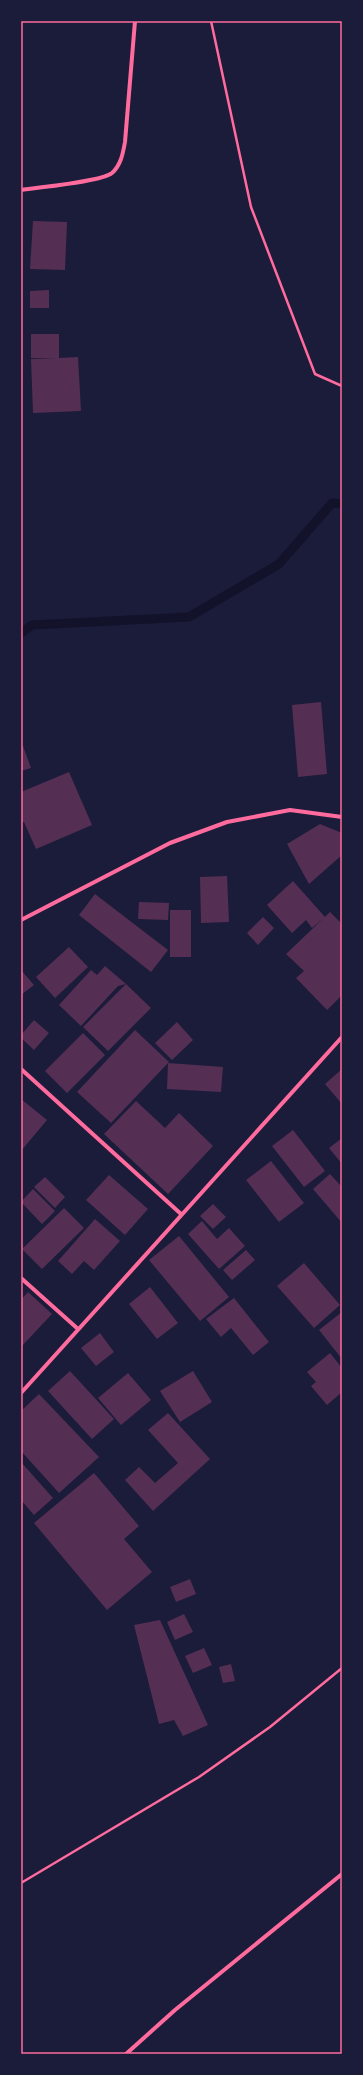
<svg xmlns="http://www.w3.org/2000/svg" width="363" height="2075" viewBox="0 0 363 2075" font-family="'Archivo Narrow',sans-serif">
<rect width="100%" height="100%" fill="#1b1b3a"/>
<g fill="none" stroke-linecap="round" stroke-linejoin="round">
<!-- stream -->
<path stroke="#12122b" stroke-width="9" d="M21,633l11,-8 157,-8 90,-53 53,-61 10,1"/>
</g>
<!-- building -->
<path fill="#542f53" d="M33,221l34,1 -2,48 -35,-1z
M49,290v18h-19v-17z
M31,334h28v24l19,-1 3,54 -48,2 -2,-54 25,-1h-25z
M321,702l6,72 -29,3 -6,-72z
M23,746l8,22 -10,3v-24z
M69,772l23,53 -56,24 -12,-27 -3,1v-31z
M320,824l22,9v22l-33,29 -22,-40z
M227,876l2,46 -28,1 -1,-46z
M293,881l32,36 -13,11 -6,-8 -14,13 -25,-28z
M95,894l73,56 -17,22 -72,-57z
M139,902l30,1 -1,17 -30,-1z
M170,910h21v47h-21z
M330,912l12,12v71l-15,15 -31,-32 8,-7 -18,-17z
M263,917l11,11 -16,17 -11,-12z
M69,947l19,20 -33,31 -19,-21z
M105,966l21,18 25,24 -43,43 -25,-24 43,-43 -8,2 -37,40 -22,-21 32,-35 6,5z
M21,970l13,15 -13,10z
M34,1020l15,13 -15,17 -13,-12v-3z
M177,1022l16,18 -21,20 -17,-17z
M135,1030l34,32 -58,61 -34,-31z
M83,1033l22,22 -38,38 -22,-22z
M168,1063l55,4 -2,25 -54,-3z
M342,1069v35l-17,-20z
M21,1099l26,21 -26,31z
M136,1101l29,27 14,-15 34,33 -45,48 -64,-60z
M293,1130l32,41 -21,16 -32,-41z
M342,1138v26l-13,-16z
M271,1161l33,42 -25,19 -33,-42z
M330,1174l12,13v36l-29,-34z
M109,1175l39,34 -23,26 -39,-35z
M45,1177l20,20 -10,11 -21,-21z
M33,1189l22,22 -13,13 -21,-22z
M213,1204l13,13 -13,12 -13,-13z
M64,1208l20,20 -42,41 -20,-20z
M95,1219l25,22 -26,29 -10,-9 -12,13 -14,-13z
M202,1221l15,18 12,-11 16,18 -26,23 -31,-35z
M179,1236l50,61 -29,24 -51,-61z
M246,1250l9,10 -23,20 -9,-10z
M304,1263l36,42 -26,23 -37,-42z
M150,1287l28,36 -21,16 -28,-35z
M28,1292l24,22 -31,33v-47z
M234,1298l35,44 -16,13 -22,-27 -10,9 -15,-18z
M342,1312v47l-23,-29z
M100,1333l14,19 -18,14 -15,-18z
M330,1353l12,15v24l-15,13 -16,-19 5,-4 -9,-10z
M70,1371l44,48 -22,20 -44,-48z
M193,1371l19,31 -32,20 -20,-31z
M128,1373l23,27 -30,25 -23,-27z
M39,1394l60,63 -40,36 -38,-42v-40z
M168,1413l42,46 -57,52 -28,-31 14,-13 16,16 23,-20 -30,-33z
M21,1462l32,36 -19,17 -13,-15z
M94,1473l45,53 -15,13 28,33 -45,38 -73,-87z
M190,1579l6,15 -20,8 -6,-15z
M184,1614l9,18 -18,8 -8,-18z
M160,1620l48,105 -25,11 -9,-16 -15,4 -25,-99z
M204,1648l8,17 -19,8 -8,-17z
M231,1664l4,17 -12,2 -4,-16z"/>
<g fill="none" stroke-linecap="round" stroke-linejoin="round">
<!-- path -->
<path stroke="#ff6b9d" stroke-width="2.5" d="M211,21l40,186 64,167 27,12
M21,1883l178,-106 71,-50 72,-59"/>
<!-- minor -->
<path stroke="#ff6b9d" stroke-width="4" d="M21,190c17,-3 80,-8 91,-17 9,-8 11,-20 13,-31l10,-121
M21,920l149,-77 57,-21 63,-12 52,7
M21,1069l160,145
M21,1278l57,51
M21,1393l321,-356
M126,2054l49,-44 167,-136"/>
</g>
<!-- border -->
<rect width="363" height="2075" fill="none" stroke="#1b1b3a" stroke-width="44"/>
<rect x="22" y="22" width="319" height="2031" fill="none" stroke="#ff6b9d" stroke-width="1.5"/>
</svg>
